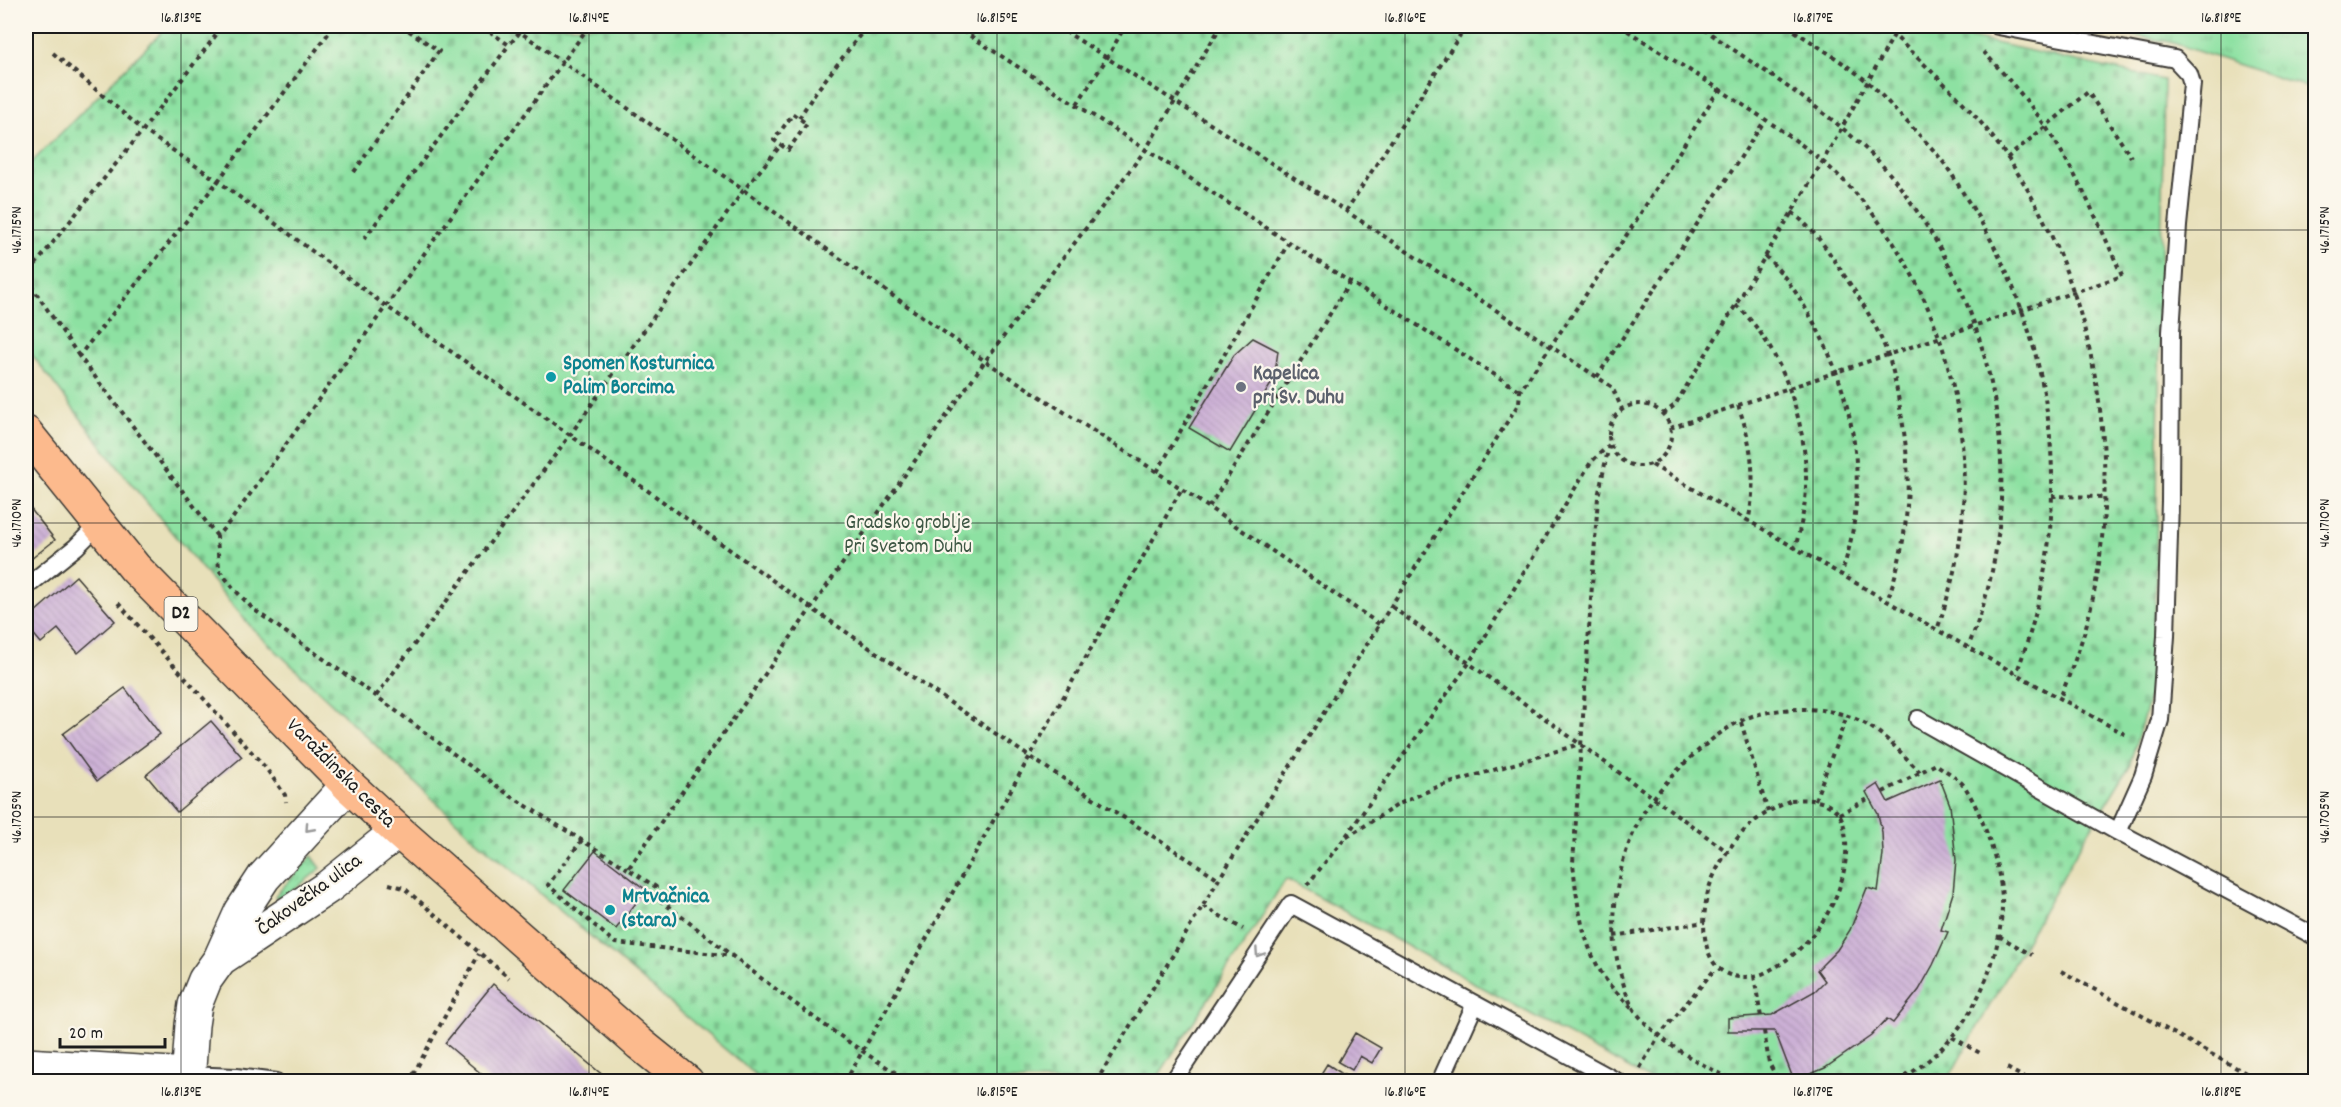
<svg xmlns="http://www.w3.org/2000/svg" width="2341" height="1107" viewBox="0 0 2341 1107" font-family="Dekko,sans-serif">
<defs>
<pattern id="grass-tufts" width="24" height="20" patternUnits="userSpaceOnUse" patternTransform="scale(1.5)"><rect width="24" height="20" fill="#8de1a2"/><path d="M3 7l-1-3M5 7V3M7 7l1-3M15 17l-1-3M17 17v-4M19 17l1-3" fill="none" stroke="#79c08b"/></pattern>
<pattern id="cemetery-stones" width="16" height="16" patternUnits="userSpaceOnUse" patternTransform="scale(1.5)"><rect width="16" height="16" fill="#8de1a2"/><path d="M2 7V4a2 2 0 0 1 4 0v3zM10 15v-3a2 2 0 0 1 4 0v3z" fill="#79c08b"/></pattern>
<pattern id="building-back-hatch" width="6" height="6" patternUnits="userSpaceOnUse" patternTransform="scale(1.5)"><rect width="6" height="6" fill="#ccb0d6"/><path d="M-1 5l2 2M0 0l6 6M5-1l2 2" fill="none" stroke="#af97b7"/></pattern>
</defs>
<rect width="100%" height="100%" fill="#fbf7ec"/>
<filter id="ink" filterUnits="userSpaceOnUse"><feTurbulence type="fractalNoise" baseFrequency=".0167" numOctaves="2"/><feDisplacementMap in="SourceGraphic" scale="12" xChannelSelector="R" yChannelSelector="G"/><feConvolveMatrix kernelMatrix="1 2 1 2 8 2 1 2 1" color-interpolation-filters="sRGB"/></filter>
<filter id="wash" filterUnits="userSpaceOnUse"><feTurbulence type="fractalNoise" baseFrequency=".008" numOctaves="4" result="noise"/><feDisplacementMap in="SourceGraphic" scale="24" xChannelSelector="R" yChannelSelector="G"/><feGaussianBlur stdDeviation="1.35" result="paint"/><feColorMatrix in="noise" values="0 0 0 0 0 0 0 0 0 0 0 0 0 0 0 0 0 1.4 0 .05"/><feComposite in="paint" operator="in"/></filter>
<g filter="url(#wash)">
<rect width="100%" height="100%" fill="#e8e0ba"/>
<!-- grass -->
<path fill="url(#grass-tufts)" stroke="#547e5f" stroke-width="1.5" d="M2081,26h234v64l-145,-48z
M312,856l9,12 -41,33 -5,-5z"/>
<!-- cemetery -->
<path fill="url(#cemetery-stones)" stroke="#547e5f" stroke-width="1.5" d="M168,26h1749l247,54 -10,600 -25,87 -49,79 -133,235h-295l-366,-202 -131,202h-392l-288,-242 -223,-211 -124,-148 -102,-133v-179z"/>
<g id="blocks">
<!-- building -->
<path fill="url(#building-back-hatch)" d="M1253,338l25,13 -4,28 -44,73 -41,-24 45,-73z
M26,503l29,37 -29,23z
M76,576l39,45 -37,32 -20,-24 -17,14 -15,-18v-5z
M125,688l35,46 -63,47 -34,-47z
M211,721l31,36 -65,55 -31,-37z
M1940,779l10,26 6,55 -3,33 -12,37 7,2 -15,33 -14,25 -26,33 -6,-4 -16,17 -46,32 -31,13 -19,-50h-47v-13l44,-3 43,-24 10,-10 -8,-11 20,-20 13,-20 17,-42 11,3 5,-37 -1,-22 -4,-18 -12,-22 12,-8 10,18z
M595,851l51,39 -30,39 -52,-39z
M493,984l118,98h-120l-46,-39z
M1355,1033l26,15 -9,15 -12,-7 -8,14 -14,-8z
M1327,1064l28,18h-39z"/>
</g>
</g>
<g filter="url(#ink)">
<use href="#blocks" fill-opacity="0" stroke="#3b3934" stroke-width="1.5"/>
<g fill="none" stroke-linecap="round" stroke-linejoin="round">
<!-- service casing -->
<g stroke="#3b3934" stroke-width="20">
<path id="service" d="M1998,26l177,33 14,15 3,10 -14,142 -7,106 -1,169 -4,135 -6,84 -17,56 -25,56
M26,587l50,-40 23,-23
M1918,719l200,113 198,105
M188,1075l48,2 40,5
M1173,1082l118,-178 327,178
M1440,1082l35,-78"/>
</g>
<!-- minor casing -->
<g stroke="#3b3934" stroke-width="36">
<path id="minor" d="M220,959l108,-72 70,-56
M26,1065l162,10
M188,1082l4,-57 3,-20 10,-25 15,-21 21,-47 23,-35 84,-92"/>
</g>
<!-- primary casing -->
<g stroke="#3b3934" stroke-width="36">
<path id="primary" d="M26,433l109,135 213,217 50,46 242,213 47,38"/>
</g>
<!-- path -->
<path stroke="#3b3934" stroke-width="4" stroke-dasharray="4.5 4.5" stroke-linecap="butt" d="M482,26l27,19 11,-13 465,329 172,111 222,152
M589,26l-357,493 -15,17 2,34 16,20 18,19 123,87 133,99 119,74
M955,26l395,256 170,109
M1057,26l289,185 266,176 10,22
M1787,26c27,18 57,36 82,57 13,12 25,26 38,39 13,14 28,28 39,44 9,12 16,26 24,38 90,143 107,312 46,470
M1704,29c57,41 120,78 170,128 20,19 35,42 50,65 81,124 103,287 44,425
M53,53l90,77 75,51 168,125 184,129 241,173 219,149 189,122
M1719,89c43,29 91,57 128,95 80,83 123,207 116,322 -2,43 -12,84 -26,124
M1077,104l30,-46 18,-32
M793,114l14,10 -19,26 -14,-10z
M799,118l16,-25 52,-67
M2007,158l81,-66 43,65
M354,172l85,-121 -37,-25
M1346,211l120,-185
M1792,212c22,18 37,39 52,63 17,25 33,51 44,80 6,17 9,35 12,53 13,67 10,129 -13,193
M364,239l145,-194
M1765,256c21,19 35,42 49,67 42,78 57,167 27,252
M1736,305c44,40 69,112 70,171 1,25 -5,49 -11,73
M79,356l-49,-72 -1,-7 6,-12 108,-135 80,-104
M1597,377l168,-257
M1609 435a31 31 0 1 1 62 0a31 31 0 1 1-62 0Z
M1738,405c14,38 19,76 10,117
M1663,414l12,-9 148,-244 71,-126c35,35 73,67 103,108 99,133 133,328 88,487 -7,23 -16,46 -25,68
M1670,428l452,-152c-22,-51 -45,-102 -76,-149 -19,-28 -42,-53 -65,-78
M1609,445l-11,52 -25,366c4,41 9,82 33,117 7,10 18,19 26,28
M1652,465l285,165 191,106
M1157,472l132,-230
M2052,496l52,1
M1209,507l141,-225
M217,536l-138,-180 139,-175 116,-155
M118,603l147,164 20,28 1,7
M1392,607l336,245
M376,696l194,-261 173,-244 38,-46
M1741,722l27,90
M1883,792l53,-28c9,7 23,14 29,23 18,28 39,87 37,121 -3,68 -43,144 -108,174
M1791,800c15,-1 31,-1 43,9 8,6 10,15 11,24 8,50 -25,106 -66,132 -8,4 -15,10 -25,11 -54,10 -55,-52 -45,-88 6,-19 20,-41 33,-55 13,-15 31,-24 49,-33z
M1815,800l32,-84
M1839,814l31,-16
M1347,837l52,-33 38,-17 143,-43
M582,840l-34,45 67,58 117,13
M389,884l15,4 105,90
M1307,885l37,-46 125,-176 122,-201 18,-17
M1203,906l40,23
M1614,936l91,-14
M1999,936l33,19
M2061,971l201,111
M1754,976l7,41
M1764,1031l5,32 10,19
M1952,1037l28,16
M1640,1068l18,-31 58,-69
M2007,1068l25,14
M409,1082l70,-128
M845,1082l336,-592
M911,1082c-90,-54 -171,-121 -254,-184l-1,-11 -28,-18 357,-508 161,-212 75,-123
M1096,1082l123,-203 300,-476 1,-12 112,-164 87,-138 -99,-63
M1738,1082c-38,-18 -77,-37 -103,-71 -8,-11 -15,-38 -18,-52 -8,-46 1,-98 23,-140 17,-34 79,-95 116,-104 33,-9 76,-9 106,7 23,12 40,32 58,50"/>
<!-- service -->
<use href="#service" stroke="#fff" stroke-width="16"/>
<!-- minor -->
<use href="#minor" stroke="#fff" stroke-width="33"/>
<!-- primary -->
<use href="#primary" stroke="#fcba8d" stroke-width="33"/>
</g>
<!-- one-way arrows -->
<defs><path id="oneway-chevron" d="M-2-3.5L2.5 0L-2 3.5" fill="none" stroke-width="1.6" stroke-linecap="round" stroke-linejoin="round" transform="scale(1.5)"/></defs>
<g stroke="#999">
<use href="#oneway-chevron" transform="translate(309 828) rotate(132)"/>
<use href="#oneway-chevron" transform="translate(1259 953) rotate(124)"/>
</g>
</g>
<!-- ticks -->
<path fill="none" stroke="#1c1c1c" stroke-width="1.5" stroke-opacity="0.45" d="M181,26v1056M589,26v1056M997,26v1056M1405,26v1056M1813,26v1056M2221,26v1056M26,230h2290M26,523h2290M26,817h2290"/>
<!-- markers -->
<g fill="#0f9aa8" stroke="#fbf7ec" stroke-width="2">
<circle cx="551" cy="377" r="6"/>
<circle cx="610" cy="910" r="6"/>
</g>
<circle fill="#6b7280" stroke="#fbf7ec" stroke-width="2" cx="1241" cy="387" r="6"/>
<g text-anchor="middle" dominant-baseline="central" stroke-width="4.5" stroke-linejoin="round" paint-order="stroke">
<!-- shield labels -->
<rect fill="#fbf7ec" stroke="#5f5e5a" stroke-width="1.5" x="164.5" y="597" width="33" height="34" rx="4.5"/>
<g font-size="20" font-weight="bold" fill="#1c1c1c">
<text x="181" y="614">D2</text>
</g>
<!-- culture labels -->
<g font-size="21" font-weight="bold" fill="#0d838f" stroke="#fbf7ec" text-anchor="start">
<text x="563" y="365">Spomen Kosturnica<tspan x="563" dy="24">Palim Borcima</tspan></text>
<text x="622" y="898">Mrtvačnica<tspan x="622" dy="24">(stara)</tspan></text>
</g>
<!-- worship labels -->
<g font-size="21" font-weight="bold" fill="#5b616d" stroke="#fbf7ec" text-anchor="start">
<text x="1253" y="375">Kapelica<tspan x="1253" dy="24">pri Sv. Duhu</tspan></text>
</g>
<!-- park labels -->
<g font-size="21" fill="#3e5744" stroke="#fbf7ec">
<text x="908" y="524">Gradsko groblje<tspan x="908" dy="24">Pri Svetom Duhu</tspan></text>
</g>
<!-- street labels -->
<g font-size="21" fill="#1c1c1c" stroke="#fbf7ec">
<text transform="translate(340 774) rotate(45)">Varaždinska cesta</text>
<text transform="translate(310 896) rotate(-36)">Čakovečka ulica</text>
</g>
</g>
<!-- margin -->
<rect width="2341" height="1107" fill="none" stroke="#fbf7ec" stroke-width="66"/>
<!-- scale -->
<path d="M60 1038v9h105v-9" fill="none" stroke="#1c1c1c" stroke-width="3"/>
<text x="69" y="1038" font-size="18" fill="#1c1c1c" stroke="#fbf7ec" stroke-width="4.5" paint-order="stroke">20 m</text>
<rect x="33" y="33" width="2275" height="1041" fill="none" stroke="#1c1c1c" stroke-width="2"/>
<g font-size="15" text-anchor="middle" fill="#1c1c1c">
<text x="181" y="22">16.813°E</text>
<text x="589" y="22">16.814°E</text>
<text x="997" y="22">16.815°E</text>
<text x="1405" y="22">16.816°E</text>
<text x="1813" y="22">16.817°E</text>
<text x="2221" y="22">16.818°E</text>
<text transform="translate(16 230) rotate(-90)" y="5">46.1715°N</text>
<text transform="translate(2324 230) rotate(-90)" y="5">46.1715°N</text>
<text transform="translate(16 523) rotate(-90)" y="5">46.1710°N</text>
<text transform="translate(2324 523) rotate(-90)" y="5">46.1710°N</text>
<text transform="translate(16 817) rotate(-90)" y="5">46.1705°N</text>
<text transform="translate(2324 817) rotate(-90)" y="5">46.1705°N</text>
<text x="181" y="1096">16.813°E</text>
<text x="589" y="1096">16.814°E</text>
<text x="997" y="1096">16.815°E</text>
<text x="1405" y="1096">16.816°E</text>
<text x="1813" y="1096">16.817°E</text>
<text x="2221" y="1096">16.818°E</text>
</g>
</svg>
